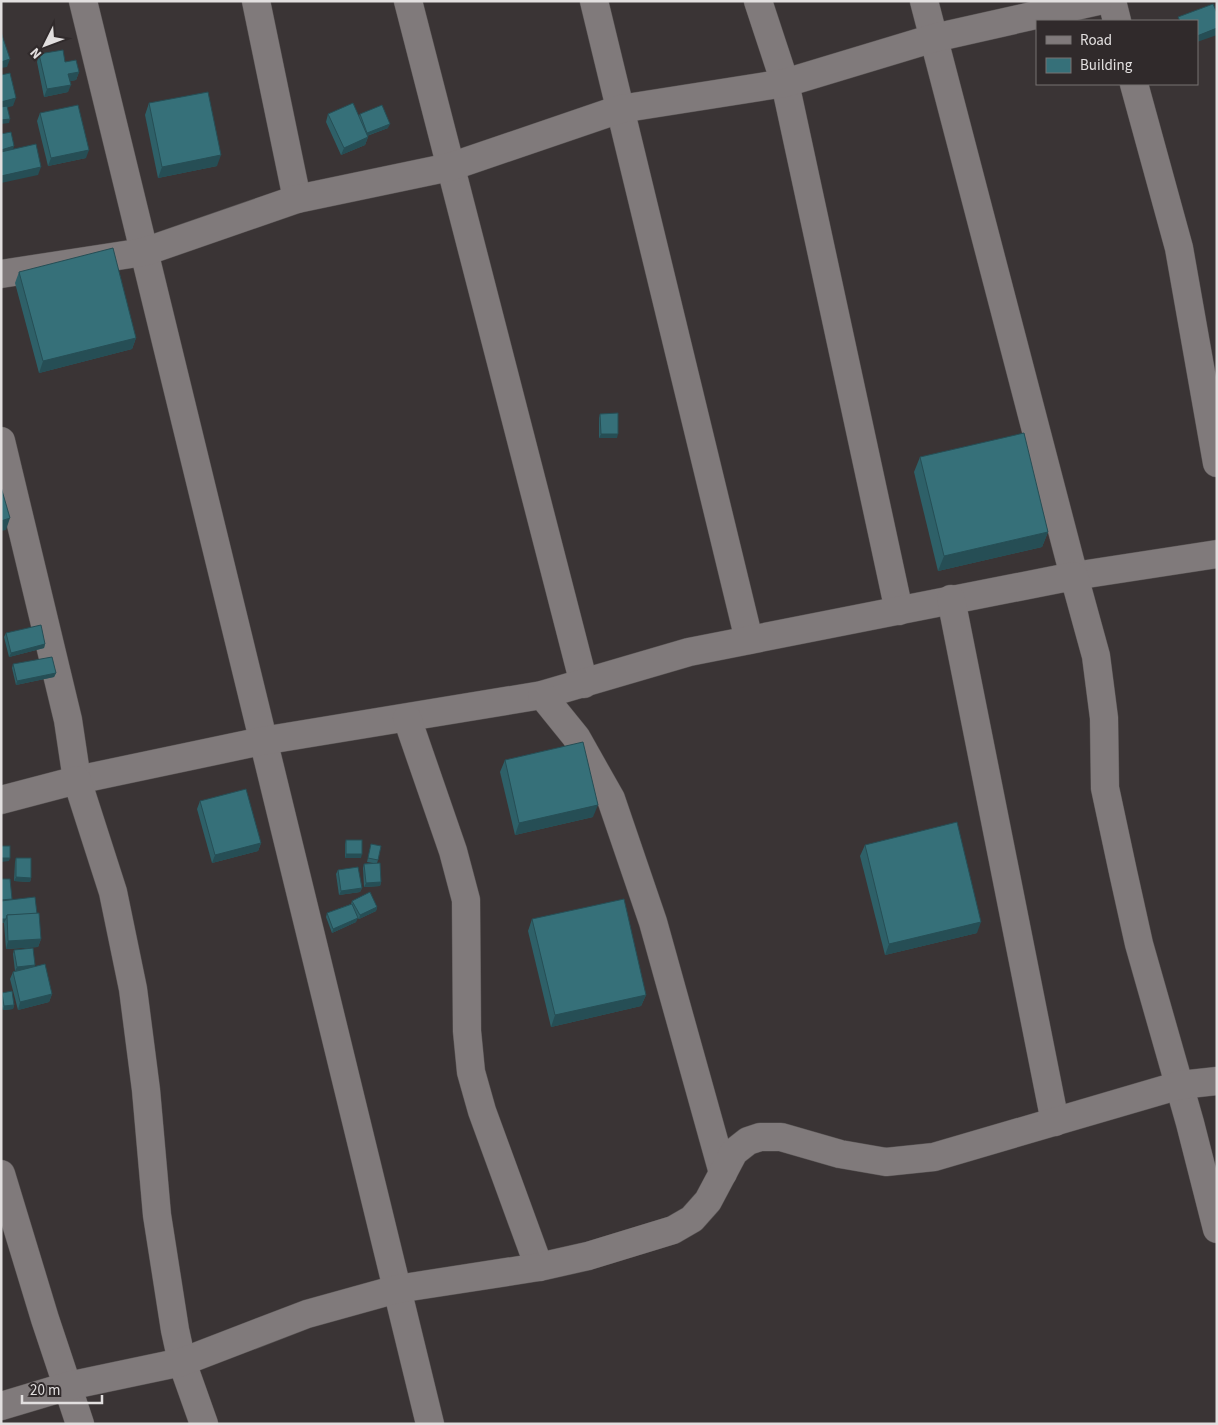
<svg xmlns="http://www.w3.org/2000/svg" width="1218" height="1425" font-family="'Source Sans 3',sans-serif">
	<style>
		.lines { fill: none; stroke-linecap: round; stroke-linejoin: round }
		.minor-casing { stroke: #575353; stroke-width: 29 }
		.minor { stroke: #807a7b; stroke-width: 28 }
		.wall { fill: #2e6068 }
		.shaded-wall { fill: #264e55 }
		.building { fill: #367079; stroke: #264e55 }
	</style>
	<rect width="100%" height="100%" fill="#3a3435"/>
	<g class="lines">
		<g class="minor-casing">
			<g id="minor">
				<path d="M 83,1 L 430,1424"/>
				<path d="M 256,1 L 297,199"/>
				<path d="M 408,1 L 584,684"/>
				<path d="M 594,1 L 749,640"/>
				<path d="M 758,1 L 785,83 L 899,611"/>
				<path d="M 924,1 L 1074,576 L 1217,554"/>
				<path d="M 1112,1 L 1117,21"/>
				<path d="M 1134,84 L 1179,248 L 1217,463"/>
				<path d="M 1,274 L 144,252 L 297,199 L 450,167 L 620,109 L 785,83 L 934,38 L 1098,1"/>
				<path d="M 1,441 L 68,720 L 77,780 L 262,741 L 542,695 L 689,652 L 1074,576 L 1096,656 L 1104,718 L 1105,788 L 1123,872 L 1139,944 L 1190,1123 L 1217,1229"/>
				<path d="M 951,599 L 1055,1122"/>
				<path d="M 542,695 L 576,737 L 611,799 L 653,922 L 723,1173"/>
				<path d="M 407,718 L 453,851 L 466,900 L 467,1031 L 471,1072 L 482,1111 L 539,1267"/>
				<path d="M 1,800 L 77,780 L 113,892 L 133,989 L 146,1090 L 157,1215 L 175,1330 L 182,1362 L 204,1424"/>
				<path d="M 1,1174 L 45,1319 L 80,1424"/>
				<path d="M 1,1406 L 68,1386 L 182,1362 L 307,1314 L 397,1289 L 539,1267 L 588,1256 L 673,1230 L 692,1219 L 708,1201 L 734,1152 L 748,1141 L 760,1137 L 781,1137 L 840,1154 L 886,1162 L 934,1157 L 1180,1085 L 1217,1081"/>
			</g>
		</g>
		<use href="#minor" class="minor"/>
	</g>
	<g class="wall">
		<path d="M 39,54 L 65,62 L 79,72 L 76,80 L 70,81 L 68,92 L 44,97 L 37,62 Z"/>
		<path d="M 149,103 L 217,166 L 158,178 L 145,115 Z"/>
		<path d="M 40,113 L 86,158 L 48,166 L 37,121 Z"/>
		<path d="M 328,114 L 359,116 L 360,114 L 388,128 L 367,136 L 368,137 L 365,145 L 341,155 L 326,122 Z"/>
		<path d="M 19,272 L 136,338 L 132,349 L 39,373 L 15,283 Z"/>
		<path d="M 600,414 L 617,438 L 599,438 L 599,418 Z"/>
		<path d="M 920,457 L 1048,532 L 1042,547 L 938,571 L 914,472 Z"/>
		<path d="M 6,633 L 45,644 L 44,648 L 9,657 L 4,637 Z"/>
		<path d="M 13,664 L 56,673 L 54,677 L 16,685 L 12,668 Z"/>
		<path d="M 505,760 L 593,817 L 515,835 L 500,772 Z"/>
		<path d="M 200,801 L 261,843 L 258,851 L 212,863 L 197,809 Z"/>
		<path d="M 346,840 L 361,858 L 345,858 L 345,844 Z"/>
		<path d="M 371,844 L 378,860 L 377,863 L 381,882 L 380,886 L 364,887 L 363,868 L 364,864 L 373,863 L 367,862 Z"/>
		<path d="M 865,845 L 977,933 L 885,955 L 860,856 Z"/>
		<path d="M 16,858 L 31,878 L 30,882 L 14,881 L 15,862 Z"/>
		<path d="M 338,870 L 362,888 L 360,892 L 339,895 L 336,874 Z"/>
		<path d="M 1,879 L 11,900 L 41,939 L 38,947 L 6,949 L 4,923 L 1,923 Z"/>
		<path d="M 352,901 L 377,907 L 376,911 L 359,919 L 357,917 L 356,922 L 332,933 L 326,917 L 327,913 L 351,904 Z"/>
		<path d="M 532,919 L 646,995 L 641,1006 L 551,1027 L 528,931 Z"/>
		<path d="M 14,950 L 35,965 L 34,966 L 52,994 L 49,1002 L 18,1010 L 10,979 L 13,972 L 15,971 L 13,954 Z"/>
		<path d="M 2,993 L 14,1005 L 13,1009 L 3,1010 L 1,1002 Z"/>
	</g>
	<g class="shaded-wall">
		<path d="M 1217,28 L 1217,35 L 1197,42 L 1197,36 Z"/>
		<path d="M 10,59 L 7,67 L 1,68 L 1,62 Z"/>
		<path d="M 79,72 L 76,80 L 66,82 L 68,74 Z"/>
		<path d="M 71,85 L 68,92 L 44,97 L 47,89 Z"/>
		<path d="M 16,98 L 13,106 L 1,109 L 1,102 Z"/>
		<path d="M 10,119 L 9,123 L 1,124 L 1,120 Z"/>
		<path d="M 390,124 L 388,128 L 366,136 L 367,133 Z"/>
		<path d="M 368,137 L 365,145 L 341,155 L 344,148 Z"/>
		<path d="M 14,146 L 13,150 L 1,153 L 1,150 Z"/>
		<path d="M 89,150 L 86,158 L 48,166 L 51,158 Z"/>
		<path d="M 221,155 L 217,166 L 158,178 L 162,167 Z"/>
		<path d="M 41,167 L 38,175 L 1,183 L 1,176 Z"/>
		<path d="M 136,338 L 132,349 L 39,373 L 43,361 Z"/>
		<path d="M 601,434 L 618,434 L 617,438 L 599,438 Z"/>
		<path d="M 10,518 L 6,530 L 1,531 L 1,521 Z"/>
		<path d="M 1048,532 L 1042,547 L 938,571 L 944,556 Z"/>
		<path d="M 45,644 L 44,648 L 9,657 L 11,653 Z"/>
		<path d="M 56,673 L 54,677 L 16,685 L 17,681 Z"/>
		<path d="M 598,805 L 593,817 L 515,835 L 519,823 Z"/>
		<path d="M 261,843 L 258,851 L 212,863 L 215,855 Z"/>
		<path d="M 346,854 L 362,854 L 361,858 L 345,858 Z"/>
		<path d="M 1,858 L 10,858 L 9,861 L 1,862 Z"/>
		<path d="M 16,877 L 31,878 L 30,882 L 14,881 Z"/>
		<path d="M 381,882 L 380,886 L 364,887 L 366,883 Z"/>
		<path d="M 362,888 L 360,892 L 339,895 L 341,891 Z"/>
		<path d="M 377,907 L 376,911 L 359,919 L 360,915 Z"/>
		<path d="M 358,918 L 356,922 L 332,933 L 333,929 Z"/>
		<path d="M 1,919 L 6,919 L 4,923 L 1,923 Z"/>
		<path d="M 981,922 L 977,933 L 885,955 L 889,944 Z"/>
		<path d="M 41,939 L 38,947 L 6,949 L 8,941 Z"/>
		<path d="M 35,965 L 33,969 L 15,971 L 17,967 Z"/>
		<path d="M 52,994 L 49,1002 L 18,1010 L 20,1002 Z"/>
		<path d="M 646,995 L 641,1006 L 551,1027 L 555,1015 Z"/>
		<path d="M 14,1005 L 13,1009 L 3,1010 L 4,1006 Z"/>
	</g>
	<g class="building">
		<path d="M 1213,4 L 1217,13 L 1217,28 L 1197,36 L 1197,21 L 1180,21 L 1178,17 Z"/>
		<path d="M 1,32 L 10,59 L 1,62 Z"/>
		<path d="M 63,50 L 65,62 L 76,60 L 79,72 L 68,74 L 71,85 L 47,89 L 39,54 Z"/>
		<path d="M 10,73 L 16,98 L 1,102 L 1,75 Z"/>
		<path d="M 208,92 L 221,155 L 162,167 L 149,103 Z"/>
		<path d="M 353,103 L 368,137 L 344,148 L 328,114 Z"/>
		<path d="M 78,105 L 89,150 L 51,158 L 40,113 Z"/>
		<path d="M 382,105 L 390,124 L 367,133 L 360,114 Z"/>
		<path d="M 7,106 L 10,119 L 1,120 L 1,107 Z"/>
		<path d="M 11,132 L 14,146 L 1,150 L 1,134 Z"/>
		<path d="M 36,144 L 41,167 L 1,176 L 1,152 Z"/>
		<path d="M 113,248 L 136,338 L 43,361 L 19,272 Z"/>
		<path d="M 618,413 L 618,434 L 601,434 L 600,414 Z"/>
		<path d="M 1024,433 L 1048,532 L 944,556 L 920,457 Z"/>
		<path d="M 1,487 L 10,518 L 1,521 Z"/>
		<path d="M 41,625 L 45,644 L 11,653 L 6,633 Z"/>
		<path d="M 52,657 L 56,673 L 17,681 L 13,664 Z"/>
		<path d="M 583,742 L 598,805 L 519,823 L 505,760 Z"/>
		<path d="M 246,789 L 261,843 L 215,855 L 200,801 Z"/>
		<path d="M 957,822 L 981,922 L 889,944 L 865,845 Z"/>
		<rect x="346" y="840" width="16" height="14"/>
		<path d="M 371,844 L 381,846 L 378,860 L 368,858 Z"/>
		<rect x="1" y="846" width="9" height="12"/>
		<path d="M 16,858 L 31,858 L 31,878 L 16,877 Z"/>
		<path d="M 380,863 L 381,882 L 366,883 L 364,864 Z"/>
		<path d="M 358,867 L 362,888 L 341,891 L 338,870 Z"/>
		<path d="M 1,879 L 10,879 L 12,899 L 1,900 Z"/>
		<path d="M 370,892 L 377,907 L 360,915 L 352,901 Z"/>
		<path d="M 35,897 L 37,914 L 7,915 L 6,919 L 1,919 L 1,901 Z"/>
		<path d="M 624,899 L 646,995 L 555,1015 L 532,919 Z"/>
		<path d="M 352,904 L 358,918 L 333,929 L 327,913 Z"/>
		<path d="M 39,913 L 41,939 L 8,941 L 7,915 Z"/>
		<path d="M 33,948 L 35,965 L 17,967 L 14,950 Z"/>
		<path d="M 45,964 L 52,994 L 20,1002 L 13,972 Z"/>
		<path d="M 12,991 L 14,1005 L 4,1006 L 2,993 Z"/>
	</g>
	<rect width="1218" height="1425" fill="none" stroke="#e2dfdf" stroke-width="5"/>
	<rect x="1036" y="20" width="162" height="65" fill="#302a2b" stroke="#777273"/>
	<rect x="1046" y="36" width="25" height="8" fill="#807a7b" stroke="#777273"/>
	<text x="1080" y="45" font-size="15" fill="#e2dfdf">Road</text>
	<rect x="1046" y="58" width="25" height="15" fill="#367079" stroke="#777273"/>
	<text x="1080" y="70" font-size="15" fill="#e2dfdf">Building</text>
	<g transform="translate(45 45) rotate(228)" stroke="#302a2b" stroke-width="4" paint-order="stroke">
	<path d="M0-4L9 19L0 12L-9 19Z" fill="#e2dfdf"/>
	<text y="-8" font-size="14" font-weight="bold" text-anchor="middle" fill="#e2dfdf">N</text>
	</g>
	<path d="M22 1395v8h80v-8" fill="none" stroke="#e2dfdf" stroke-width="2.5"/>
	<text x="30" y="1395" font-size="15" fill="#e2dfdf" stroke="#302a2b" stroke-width="4" paint-order="stroke">20 m</text>
</svg>
